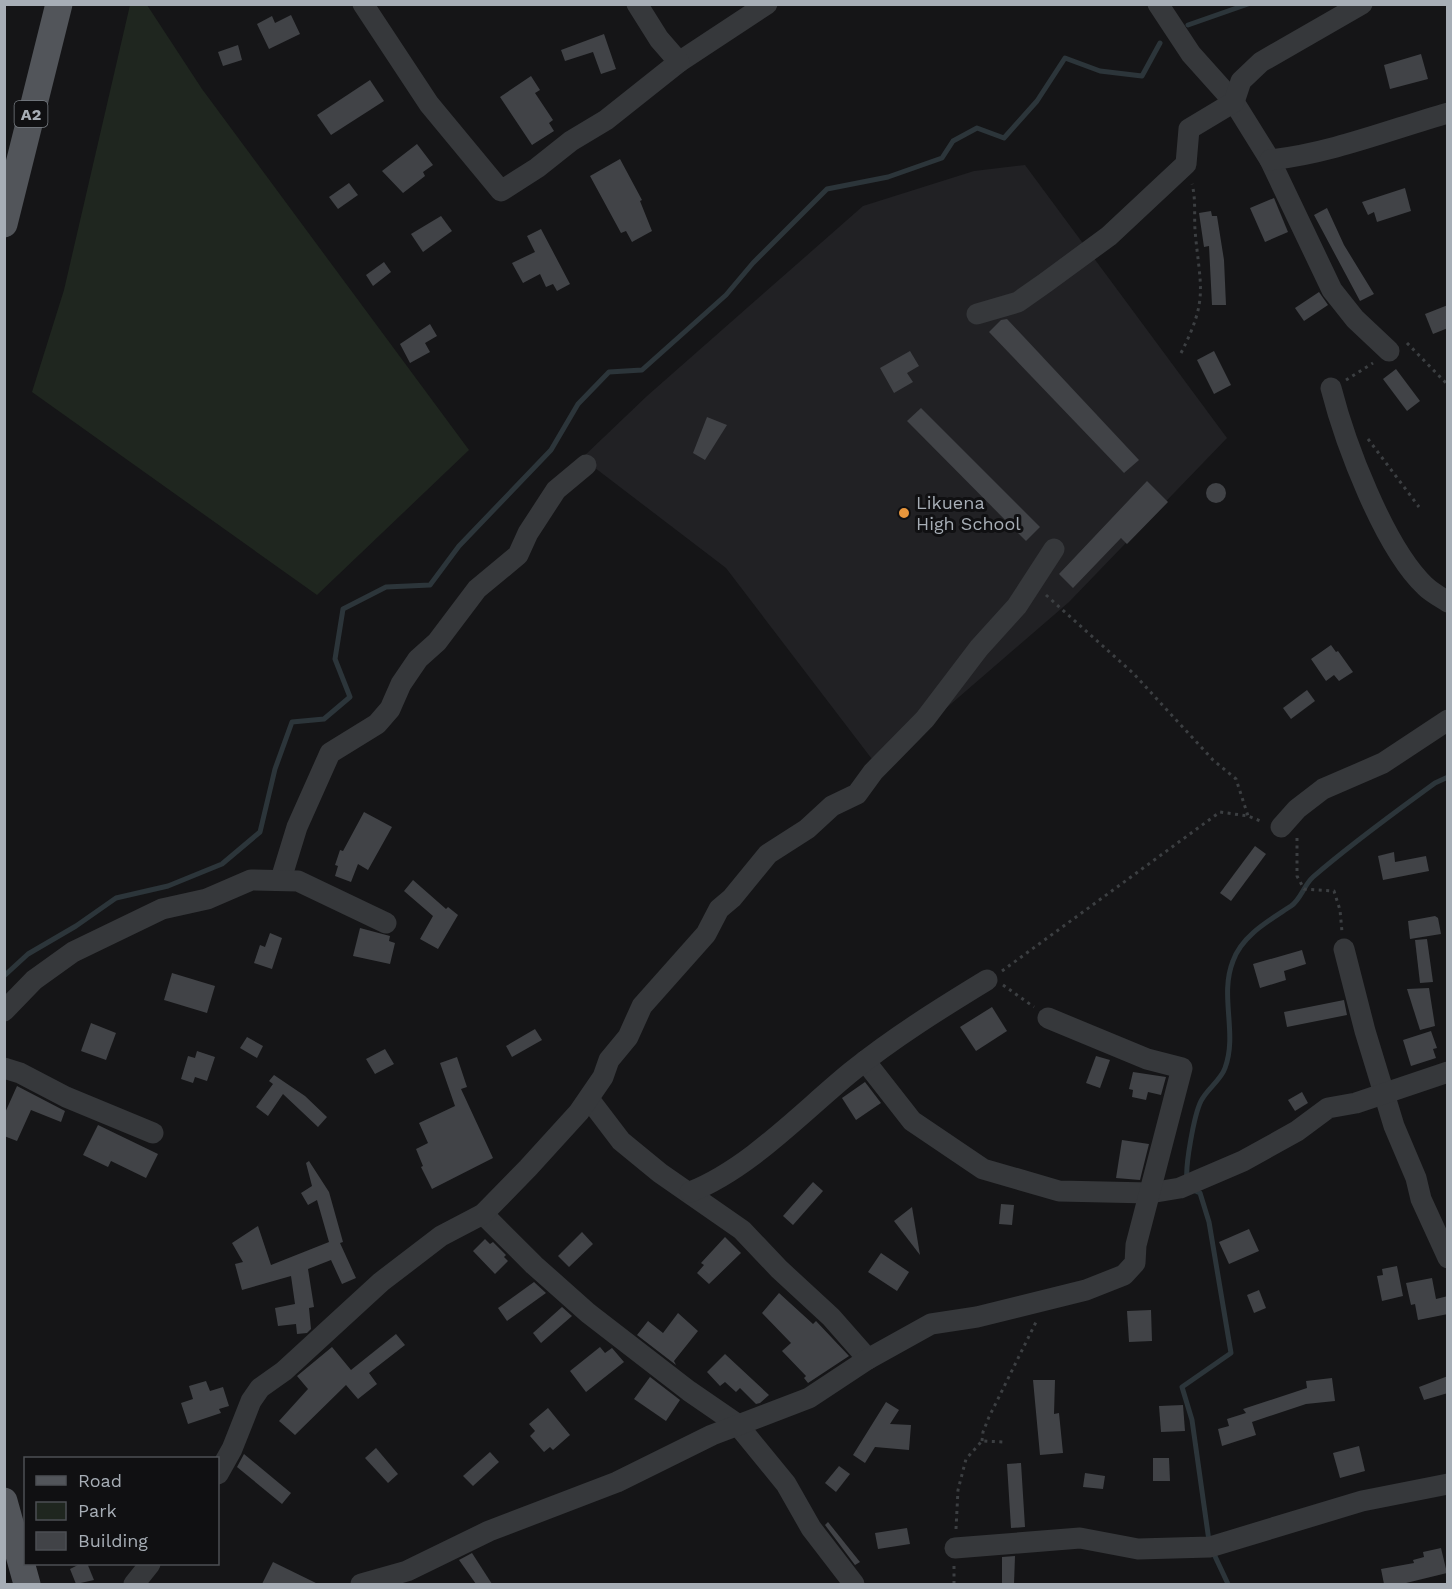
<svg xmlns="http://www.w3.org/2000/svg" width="1452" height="1589" font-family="'Work Sans',sans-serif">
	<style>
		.built { fill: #212124 }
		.green { fill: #1f261f }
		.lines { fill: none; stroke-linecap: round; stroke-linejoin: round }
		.stream { stroke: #2c353a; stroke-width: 5 }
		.building { fill: #414347 }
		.path { stroke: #3c3f42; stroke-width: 3; stroke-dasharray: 3 4.5; stroke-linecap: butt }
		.minor { stroke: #36383b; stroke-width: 21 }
		.major { stroke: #52555a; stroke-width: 27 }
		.poi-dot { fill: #e8963c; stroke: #101012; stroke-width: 2 }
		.labels { text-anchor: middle; stroke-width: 6; stroke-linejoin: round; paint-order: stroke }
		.shield { fill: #101012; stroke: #7a7f85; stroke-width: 1.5 }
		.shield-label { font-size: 16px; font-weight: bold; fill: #a7aeb6 }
		.poi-label { font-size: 18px; fill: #a7aeb6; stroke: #101012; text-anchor: start }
	</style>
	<rect width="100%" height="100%" fill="#151517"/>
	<path class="built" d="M 1025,165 L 1227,438 L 1069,602 L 878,767 L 726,568 L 582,458 L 647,396 L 863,206 L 974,171 Z"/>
	<path class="green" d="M 130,5 L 147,5 L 202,89 L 469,450 L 317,595 L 32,392 L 64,290 Z"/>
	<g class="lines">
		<g class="stream">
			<path d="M 1188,25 L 1248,4"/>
			<path d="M 4,976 L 28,954 L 76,926 L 116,898 L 168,886 L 222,864 L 260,832 L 275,769 L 292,722 L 324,719 L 350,697 L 335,659 L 343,609 L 386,587 L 430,585 L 459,546 L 551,450 L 578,404 L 609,372 L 642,370 L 726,295 L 753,263 L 827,189 L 888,177 L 942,158 L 953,141 L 977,128 L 1004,138 L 1037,101 L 1065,58 L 1100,71 L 1142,76 L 1160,43"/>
			<path d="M 1187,1181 C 1185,1166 1194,1115 1201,1101 C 1207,1089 1221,1080 1225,1068 C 1238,1033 1219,996 1233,961 C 1242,935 1270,920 1291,906 C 1301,899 1304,885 1313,877 C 1352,843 1394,813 1435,783 L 1448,777"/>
			<path d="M 1191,1189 L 1200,1193 L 1209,1222 L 1231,1353 L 1182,1387 L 1192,1420 L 1209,1541"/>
			<path d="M 1213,1552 L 1228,1584"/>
		</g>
	</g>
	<g class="building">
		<path d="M 291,15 L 300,34 L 269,49 L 257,24 L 272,16 L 275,23 Z"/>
		<path d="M 604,34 L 616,69 L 601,74 L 593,52 L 565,61 L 561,50 Z"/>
		<path d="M 238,45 L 242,60 L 223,66 L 218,52 Z"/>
		<path d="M 1421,54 L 1428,79 L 1390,89 L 1384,65 Z"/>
		<path d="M 531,76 L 540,90 L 535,93 L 553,120 L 549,123 L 554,131 L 532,145 L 500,97 Z"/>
		<path d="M 370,80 L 384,101 L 331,135 L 317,115 Z"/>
		<path d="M 417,144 L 433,165 L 423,172 L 425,176 L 403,193 L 382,171 Z"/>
		<path d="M 620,159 L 642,200 L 640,201 L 652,231 L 632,242 L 626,231 L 621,233 L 590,176 Z"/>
		<path d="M 349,183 L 358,195 L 338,209 L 329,197 Z"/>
		<path d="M 1405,188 L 1411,211 L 1377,222 L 1374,212 L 1368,215 L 1362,202 Z"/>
		<path d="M 1274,198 L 1288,232 L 1265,242 L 1250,208 Z"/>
		<path d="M 1327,208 L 1344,245 L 1374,294 L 1360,301 L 1314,215 Z"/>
		<path d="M 1211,211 L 1212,216 L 1217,216 L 1224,260 L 1226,305 L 1212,305 L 1209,246 L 1204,247 L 1199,213 Z"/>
		<path d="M 441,216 L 452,231 L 423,252 L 411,234 Z"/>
		<path d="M 541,229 L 570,284 L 557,291 L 553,284 L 546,287 L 540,274 L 523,283 L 512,263 L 535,252 L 527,236 Z"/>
		<path d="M 384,262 L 391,272 L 373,286 L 366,275 Z"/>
		<path d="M 1319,292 L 1328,305 L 1304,321 L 1295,308 Z"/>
		<path d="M 1448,305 L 1448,328 L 1433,334 L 1425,314 Z"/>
		<path d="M 1007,319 L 1139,460 L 1124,473 L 989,332 L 1001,320 Z"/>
		<path d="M 430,324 L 437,336 L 425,343 L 430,352 L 410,363 L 400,344 Z"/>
		<path d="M 910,351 L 919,366 L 907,373 L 913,382 L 894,393 L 880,368 Z"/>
		<path d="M 1214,351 L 1231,385 L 1214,394 L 1197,360 Z"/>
		<path d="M 1396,369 L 1420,401 L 1407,411 L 1383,379 Z"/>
		<path d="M 921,408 L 1040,527 L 1026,541 L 907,421 Z"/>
		<path d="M 707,417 L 727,425 L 705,460 L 693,453 Z"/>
		<path d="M 1147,481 L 1168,502 L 1127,544 L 1121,538 L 1073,588 L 1059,574 Z"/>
		<circle cx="1216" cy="493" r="10"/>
		<path d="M 1331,645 L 1336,652 L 1338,651 L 1353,672 L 1339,681 L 1334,675 L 1326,681 L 1311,659 Z"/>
		<path d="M 1307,690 L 1315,701 L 1291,719 L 1283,708 Z"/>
		<path d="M 364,812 L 392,827 L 368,870 L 358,864 L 351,882 L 335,876 L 338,866 L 335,865 L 340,850 L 343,851 Z"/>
		<path d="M 1255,846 L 1266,854 L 1231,901 L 1220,893 Z"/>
		<path d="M 1394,852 L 1395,862 L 1426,856 L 1429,871 L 1383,880 L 1378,856 Z"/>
		<path d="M 413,880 L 446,909 L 448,907 L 458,915 L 438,949 L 420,939 L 433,916 L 404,891 Z"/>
		<path d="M 1435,916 L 1438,918 L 1441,934 L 1410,939 L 1408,921 Z"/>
		<path d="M 360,928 L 390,936 L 389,941 L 395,943 L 390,964 L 353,956 Z"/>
		<path d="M 270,933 L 282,938 L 272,969 L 254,963 L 260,945 L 265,947 Z"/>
		<path d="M 1427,939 L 1433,982 L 1420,983 L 1415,940 Z"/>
		<path d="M 1302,950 L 1306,964 L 1284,971 L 1286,980 L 1260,988 L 1253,964 Z"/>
		<path d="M 172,973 L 215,986 L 207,1013 L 164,1000 Z"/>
		<path d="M 1429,988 L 1435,1026 L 1420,1030 L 1407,989 Z"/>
		<path d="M 1344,1000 L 1347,1015 L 1287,1027 L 1284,1012 Z"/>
		<path d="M 992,1007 L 1007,1031 L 976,1051 L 960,1027 Z"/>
		<path d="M 91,1023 L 116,1033 L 106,1060 L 81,1051 Z"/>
		<path d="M 535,1029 L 542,1040 L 512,1057 L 506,1046 Z"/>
		<path d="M 1431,1031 L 1437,1048 L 1433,1049 L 1436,1058 L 1411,1066 L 1403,1040 Z"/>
		<path d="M 247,1037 L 263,1046 L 257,1058 L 240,1048 Z"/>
		<path d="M 385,1049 L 394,1064 L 375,1074 L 366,1059 Z"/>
		<path d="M 197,1051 L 215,1057 L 207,1081 L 195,1077 L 193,1083 L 181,1079 L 188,1056 L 195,1058 Z"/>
		<path d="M 1096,1056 L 1110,1060 L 1100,1088 L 1086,1083 Z"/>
		<path d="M 457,1057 L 467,1087 L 461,1089 L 493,1158 L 432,1189 L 421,1167 L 423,1166 L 416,1149 L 428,1143 L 419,1123 L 455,1106 L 440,1063 Z"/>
		<path d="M 1133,1072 L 1166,1077 L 1161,1095 L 1148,1092 L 1146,1100 L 1132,1097 L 1133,1090 L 1129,1089 Z"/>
		<path d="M 274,1075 L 305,1096 L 327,1117 L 318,1127 L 283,1094 L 268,1116 L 256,1107 L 273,1084 L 269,1081 Z"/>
		<path d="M 865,1082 L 881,1103 L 856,1120 L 842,1098 Z"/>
		<path d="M 17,1086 L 65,1111 L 61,1122 L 31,1110 L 17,1141 L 4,1136 L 4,1115 Z"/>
		<path d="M 1302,1092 L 1308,1103 L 1295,1111 L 1288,1100 Z"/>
		<path d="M 98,1125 L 158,1154 L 146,1178 L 111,1161 L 108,1167 L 83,1155 Z"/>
		<path d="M 1122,1140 L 1149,1144 L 1140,1180 L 1116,1178 Z"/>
		<path d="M 309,1161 L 329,1192 L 343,1242 L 340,1243 L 356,1278 L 342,1284 L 331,1260 L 308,1269 L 314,1307 L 309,1308 L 311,1329 L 307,1333 L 297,1334 L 296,1324 L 278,1326 L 275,1308 L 295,1304 L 291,1276 L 242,1290 L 235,1264 L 243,1262 L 232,1243 L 258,1226 L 271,1265 L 329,1242 L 317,1200 L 308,1205 L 301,1193 L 312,1186 L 306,1163 Z"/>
		<path d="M 813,1182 L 823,1191 L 793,1225 L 783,1216 Z"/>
		<path d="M 1001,1204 L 1014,1205 L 1012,1225 L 999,1224 Z"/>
		<path d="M 912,1207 L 920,1255 L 894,1221 Z"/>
		<path d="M 1249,1229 L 1259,1251 L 1229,1264 L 1219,1242 Z"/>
		<path d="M 582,1232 L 593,1244 L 569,1267 L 558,1256 Z"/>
		<path d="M 725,1237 L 741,1253 L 709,1284 L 697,1273 L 704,1265 L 701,1263 Z"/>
		<path d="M 485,1239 L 490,1244 L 493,1242 L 506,1255 L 504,1257 L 508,1261 L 495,1274 L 473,1251 Z"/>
		<path d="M 881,1253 L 909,1272 L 897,1291 L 868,1272 Z"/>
		<path d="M 1397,1266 L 1403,1296 L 1382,1301 L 1377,1276 L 1383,1275 L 1382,1269 Z"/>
		<path d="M 1432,1278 L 1436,1299 L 1448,1296 L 1448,1314 L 1418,1320 L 1415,1304 L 1411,1305 L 1406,1283 Z"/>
		<path d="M 534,1282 L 546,1293 L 507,1321 L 498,1308 Z"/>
		<path d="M 1259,1290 L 1266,1308 L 1254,1313 L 1247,1295 Z"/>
		<path d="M 779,1293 L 813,1324 L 816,1321 L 849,1356 L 808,1383 L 804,1378 L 806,1376 L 782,1351 L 791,1343 L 762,1313 Z"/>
		<path d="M 562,1307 L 572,1316 L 541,1343 L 533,1333 Z"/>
		<path d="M 1151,1310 L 1152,1341 L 1129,1342 L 1127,1311 Z"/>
		<path d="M 678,1313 L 698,1331 L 674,1361 L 676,1365 L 637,1335 L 648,1321 L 663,1333 Z"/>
		<path d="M 396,1334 L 405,1345 L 369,1373 L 377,1384 L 358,1399 L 346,1385 L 295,1435 L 279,1421 L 308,1389 L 297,1376 L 332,1347 L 351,1370 Z"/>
		<path d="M 600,1347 L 605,1353 L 612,1348 L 624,1362 L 586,1392 L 570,1371 Z"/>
		<path d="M 725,1354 L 769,1395 L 760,1403 L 756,1404 L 740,1388 L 736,1392 L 725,1382 L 720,1386 L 707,1372 Z"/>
		<path d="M 1448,1376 L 1448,1393 L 1424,1400 L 1419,1387 Z"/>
		<path d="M 650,1377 L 680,1400 L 666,1421 L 634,1399 Z"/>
		<path d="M 1332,1378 L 1335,1401 L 1306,1404 L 1252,1422 L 1256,1435 L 1222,1446 L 1218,1429 L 1229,1426 L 1227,1419 L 1246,1413 L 1243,1409 L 1307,1388 L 1306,1381 Z"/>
		<path d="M 1033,1380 L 1055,1380 L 1054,1414 L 1059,1413 L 1063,1453 L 1040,1455 Z"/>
		<path d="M 206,1381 L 210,1391 L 223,1387 L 229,1406 L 219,1409 L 221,1413 L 188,1424 L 181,1403 L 193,1399 L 189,1386 Z"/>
		<path d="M 886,1402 L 899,1410 L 890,1424 L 911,1425 L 909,1450 L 875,1447 L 865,1463 L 853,1455 Z"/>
		<path d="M 1183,1405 L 1185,1431 L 1161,1432 L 1159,1406 Z"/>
		<path d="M 548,1408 L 570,1435 L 553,1450 L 550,1447 L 544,1452 L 530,1436 L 535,1431 L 529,1424 Z"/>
		<path d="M 1359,1446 L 1365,1471 L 1340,1478 L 1333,1453 Z"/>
		<path d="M 376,1448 L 398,1474 L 388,1483 L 365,1458 Z"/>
		<path d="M 490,1452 L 499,1462 L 473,1486 L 463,1476 Z"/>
		<path d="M 244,1454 L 291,1493 L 282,1504 L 237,1467 Z"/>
		<path d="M 1153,1458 L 1169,1458 L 1170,1481 L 1153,1481 Z"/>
		<path d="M 1021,1463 L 1025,1527 L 1011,1528 L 1007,1464 Z"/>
		<path d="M 839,1466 L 850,1474 L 836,1492 L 825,1483 Z"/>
		<path d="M 1085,1473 L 1105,1476 L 1103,1489 L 1083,1487 Z"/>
		<path d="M 828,1522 L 860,1562 L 855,1565 L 825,1525 Z"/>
		<path d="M 907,1528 L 910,1544 L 878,1549 L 875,1533 Z"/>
		<path d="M 1441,1548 L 1447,1573 L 1402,1584 L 1384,1584 L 1381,1569 L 1414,1563 L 1413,1560 L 1424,1557 L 1423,1552 Z"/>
		<path d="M 472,1553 L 492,1584 L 476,1584 L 459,1560 Z"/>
		<path d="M 1015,1556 L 1014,1584 L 1002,1584 L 1002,1557 Z"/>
		<path d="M 273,1562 L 318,1584 L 262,1584 Z"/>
		<path d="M 82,1563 L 87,1563 L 94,1580 L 76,1584 L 70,1569 Z"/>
	</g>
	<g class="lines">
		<g class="path">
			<path d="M 1407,343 L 1448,385"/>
			<path d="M 1181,353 C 1209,298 1200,288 1195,230 C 1194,214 1196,199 1192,184"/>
			<path d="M 1346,380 L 1373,363"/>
			<path d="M 1368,439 L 1419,507"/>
			<path d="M 1046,595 L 1133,673 L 1213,760 L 1236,779 L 1248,816"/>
			<path d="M 1297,838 L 1297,876 L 1304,889 L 1334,891 L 1340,910 L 1342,932"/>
			<path d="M 1448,970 L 1448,1016"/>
			<path d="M 1002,971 L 1220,812 L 1248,816 L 1263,822"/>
			<path d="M 1003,985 L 1034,1007"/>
			<path d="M 982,1441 L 983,1432 L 989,1417 L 1037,1320"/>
			<path d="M 956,1529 L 958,1490 L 966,1459 L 982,1441 L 1003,1442"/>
			<path d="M 954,1584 L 954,1565"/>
		</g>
		<g class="minor">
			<path d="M 363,4 L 429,104 L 501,191 L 537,168 L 571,141 L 606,120 L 679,62 L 767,4"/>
			<path d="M 637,4 L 659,39 L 679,62"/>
			<path d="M 1158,4 L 1191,54 L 1234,102 L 1270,160 L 1332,290 L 1355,319 L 1389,351"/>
			<path d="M 1270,160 C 1332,153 1389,130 1448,113"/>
			<path d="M 977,314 L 1018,302 L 1045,283 L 1109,236 L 1186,164 L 1189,129 L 1234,102 L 1241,81 L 1261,62 L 1362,4"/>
			<path d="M 1331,388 C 1345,443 1384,547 1425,586 C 1431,592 1440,597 1448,602"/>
			<path d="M 1281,827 L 1297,809 L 1323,789 L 1383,763 L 1448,720"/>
			<path d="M 281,879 L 297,827 L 330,753 L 377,724 L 390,709 L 401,684 L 418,659 L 437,642 L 477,589 L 518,555 L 528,533 L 556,490 L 586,465"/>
			<path d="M 1344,949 L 1365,1031 L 1394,1126 L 1416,1178 L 1421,1199 L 1448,1258"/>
			<path d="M 4,1011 L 34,980 L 73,952 L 162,909 L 207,899 L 251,880 L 298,881 L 386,923"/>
			<path d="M 865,1061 L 912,1121 L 983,1169 L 1059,1191 L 1150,1193 L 1180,1188 L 1243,1161 L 1297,1131 L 1328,1108 L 1356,1103 L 1448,1072"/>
			<path d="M 4,1068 L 20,1073 L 66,1097 L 153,1133"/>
			<path d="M 589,1099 L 621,1141 L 660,1173 L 742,1230 L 779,1269 L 831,1317 L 868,1359"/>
			<path d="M 690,1192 C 749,1169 802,1112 851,1072 C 893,1038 941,1008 987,980"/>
			<path d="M 483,1214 L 534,1265 L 588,1313 L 689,1391 L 737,1424 L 786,1484 L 811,1528 L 854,1584"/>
			<path d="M 218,1474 L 232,1449 L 251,1401 L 260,1388 L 284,1371 L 381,1282 L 441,1236 L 483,1214 L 528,1168 L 579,1112 L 603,1077 L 609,1060 L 628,1037 L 642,1006 L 706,934 L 719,909 L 732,898 L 768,854 L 807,829 L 832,806 L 857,794 L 873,772 L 925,719 L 979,648 L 1017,606 L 1054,549"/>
			<path d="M 955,1548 L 1080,1538 L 1138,1549 L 1210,1547 L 1362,1501 L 1448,1484"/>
			<path d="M 134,1584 L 150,1564"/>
			<path d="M 361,1584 L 407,1571 L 489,1531 L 617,1482 L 712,1435 L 809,1398 L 868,1359 L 931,1324 L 977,1317 L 1086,1290 L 1124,1275 L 1135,1263 L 1136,1245 L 1182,1068 L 1147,1059 L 1048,1018"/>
		</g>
		<g class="major">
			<path d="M 4,224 L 59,4"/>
			<path d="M 4,1501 L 27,1584"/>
		</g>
	</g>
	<circle class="poi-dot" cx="904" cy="513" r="6"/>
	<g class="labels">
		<rect class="shield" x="14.5" y="101" width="33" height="26" rx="4.5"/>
		<g class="shield-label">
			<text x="31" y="120">A2</text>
		</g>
		<g class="poi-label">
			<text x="916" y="509">Likuena<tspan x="916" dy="21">High School</tspan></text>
		</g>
	</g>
	<rect width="1452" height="1589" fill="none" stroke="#a7aeb6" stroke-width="12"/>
	<rect x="24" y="1457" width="195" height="108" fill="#101012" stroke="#4c4f54" stroke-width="1.5"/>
	<rect x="36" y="1476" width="30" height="9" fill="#52555a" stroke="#4c4f54" stroke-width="1.5"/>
	<text x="78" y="1487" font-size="18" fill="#a7aeb6">Road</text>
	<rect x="36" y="1502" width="30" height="18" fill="#1f261f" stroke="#4c4f54" stroke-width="1.5"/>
	<text x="78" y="1517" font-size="18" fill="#a7aeb6">Park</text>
	<rect x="36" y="1532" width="30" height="18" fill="#414347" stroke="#4c4f54" stroke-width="1.5"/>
	<text x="78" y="1547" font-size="18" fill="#a7aeb6">Building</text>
</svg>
